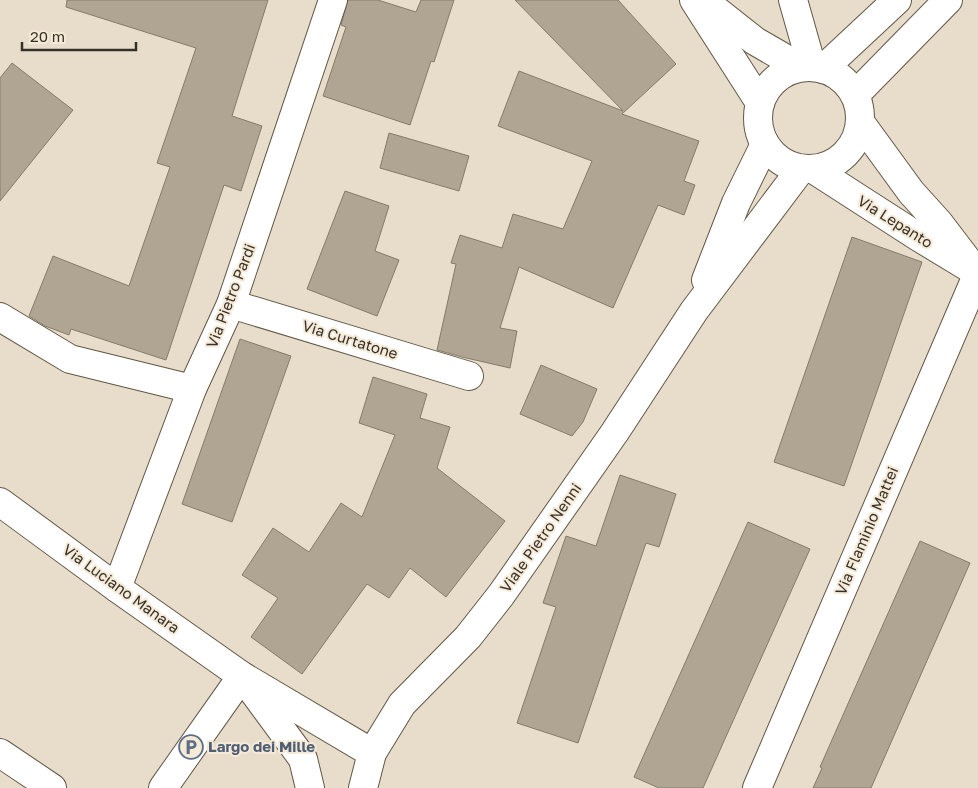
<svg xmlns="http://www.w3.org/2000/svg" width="978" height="788" font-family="'Golos Text',sans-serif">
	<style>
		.building { fill: #b0a593; stroke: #857b69 }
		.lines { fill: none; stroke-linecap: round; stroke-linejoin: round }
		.minor-casing { stroke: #615746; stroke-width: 30 }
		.tertiary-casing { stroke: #615746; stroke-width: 30 }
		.minor { stroke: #fff; stroke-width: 28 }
		.tertiary { stroke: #fff; stroke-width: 28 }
		.labels { text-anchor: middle; stroke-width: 4; stroke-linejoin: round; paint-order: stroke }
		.street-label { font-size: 15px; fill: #353129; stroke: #f6ead7 }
		.service-label { font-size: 15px; font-weight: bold; fill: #4e5e75; stroke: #f6ead7; text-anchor: start }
	</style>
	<rect width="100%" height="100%" fill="#e8ddca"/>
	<g class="building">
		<path d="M 67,0 L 268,0 L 232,116 L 262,126 L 241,191 L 224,185 L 166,360 L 71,329 L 69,335 L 45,326 L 29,316 L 53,256 L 129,286 L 170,167 L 157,163 L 196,48 L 66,7 Z"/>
		<path d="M 348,0 L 378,0 L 416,12 L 421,0 L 454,0 L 434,62 L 431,61 L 410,125 L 323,96 L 346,27 L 341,25 Z"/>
		<path d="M 515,0 L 618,0 L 676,64 L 622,114 L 699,141 L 684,181 L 695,185 L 684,215 L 658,205 L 613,308 L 519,267 L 500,328 L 517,331 L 510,368 L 462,357 L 437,350 L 456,264 L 451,263 L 460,235 L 502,248 L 513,214 L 563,229 L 592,161 L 498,126 L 519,71 L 623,111 Z"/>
		<path d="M 12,63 L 73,110 L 0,201 L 0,78 Z"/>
		<path d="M 389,133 L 469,156 L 459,191 L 380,168 Z"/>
		<path d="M 345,191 L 389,206 L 375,251 L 399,260 L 377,316 L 307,289 Z"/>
		<path d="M 852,237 L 922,262 L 844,486 L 774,462 Z"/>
		<path d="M 240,339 L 291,356 L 232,522 L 182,504 Z"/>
		<path d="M 541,365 L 597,389 L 583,422 L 572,436 L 520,414 Z"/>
		<path d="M 373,377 L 427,394 L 420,418 L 450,427 L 437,468 L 505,521 L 446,597 L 410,568 L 389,598 L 367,584 L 302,674 L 251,637 L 278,598 L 242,575 L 273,528 L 309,552 L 341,503 L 362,517 L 395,435 L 359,423 Z"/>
		<path d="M 620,475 L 676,494 L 659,547 L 646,543 L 578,743 L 517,723 L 556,607 L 543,603 L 566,536 L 596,546 Z"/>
		<path d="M 748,522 L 810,549 L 703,788 L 659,788 L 634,777 Z"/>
		<path d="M 920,541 L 970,563 L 871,788 L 813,788 L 822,768 L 820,767 Z"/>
	</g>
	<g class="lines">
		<g class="minor-casing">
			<g id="minor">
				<path d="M 793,0 L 812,67"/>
				<path d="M 231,304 L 469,376"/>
				<path d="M 0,317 L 70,359 L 192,389"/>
				<path d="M 0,502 L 117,588"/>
				<path d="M 0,753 L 52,788"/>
				<path d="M 163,788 L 242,676 L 303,759 L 310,788"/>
				<path d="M 757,788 L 978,273"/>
			</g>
		</g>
		<g class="tertiary-casing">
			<g id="tertiary">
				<path d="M 333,0 L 231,304 L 192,389 L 117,588 L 242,676 L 372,753"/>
				<path d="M 694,0 L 760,103"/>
				<path d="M 703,0 L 755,41 L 800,67"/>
				<circle cx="809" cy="118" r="51"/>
				<path d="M 823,69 L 897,0"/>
				<path d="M 855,95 L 948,0"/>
				<path d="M 860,122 L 911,192 L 939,223 L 968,261"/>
				<path d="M 813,169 L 917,236 L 978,273"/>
				<path d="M 706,280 L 736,203 L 765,144"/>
				<path d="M 363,788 L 372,753 L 402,704 L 468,637 L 501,595 L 615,432 L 694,311 L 801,169"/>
			</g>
		</g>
		<use href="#minor" class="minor"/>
		<use href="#tertiary" class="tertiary"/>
	</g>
	<defs>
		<g id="parking-ring" transform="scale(1.25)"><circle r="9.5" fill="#f6ead7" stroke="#5c6f8a" stroke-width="1.5"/><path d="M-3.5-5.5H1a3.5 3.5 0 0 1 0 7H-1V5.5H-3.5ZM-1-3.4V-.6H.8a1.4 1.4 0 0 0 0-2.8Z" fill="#5c6f8a"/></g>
	</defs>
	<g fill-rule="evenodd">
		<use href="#parking-ring" x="191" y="747"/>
	</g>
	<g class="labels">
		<g class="street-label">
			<text transform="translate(895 222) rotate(32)" y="5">Via Lepanto</text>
			<text transform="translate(231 296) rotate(-69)" y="5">Via Pietro Pardi</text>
			<text transform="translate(350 340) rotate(17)" y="5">Via Curtatone</text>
			<text transform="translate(867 531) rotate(-67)" y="5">Via Flaminio Mattei</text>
			<text transform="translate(541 538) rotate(-55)" y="5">Viale Pietro Nenni</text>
			<text transform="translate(121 589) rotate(36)" y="5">Via Luciano Manara</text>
		</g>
		<g class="service-label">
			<text x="208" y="752">Largo dei Mille</text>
		</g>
	</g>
	<path d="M22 42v8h114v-8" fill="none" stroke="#353129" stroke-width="2.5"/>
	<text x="30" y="42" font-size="15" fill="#353129" stroke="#f6ead7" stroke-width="4" paint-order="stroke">20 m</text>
</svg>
